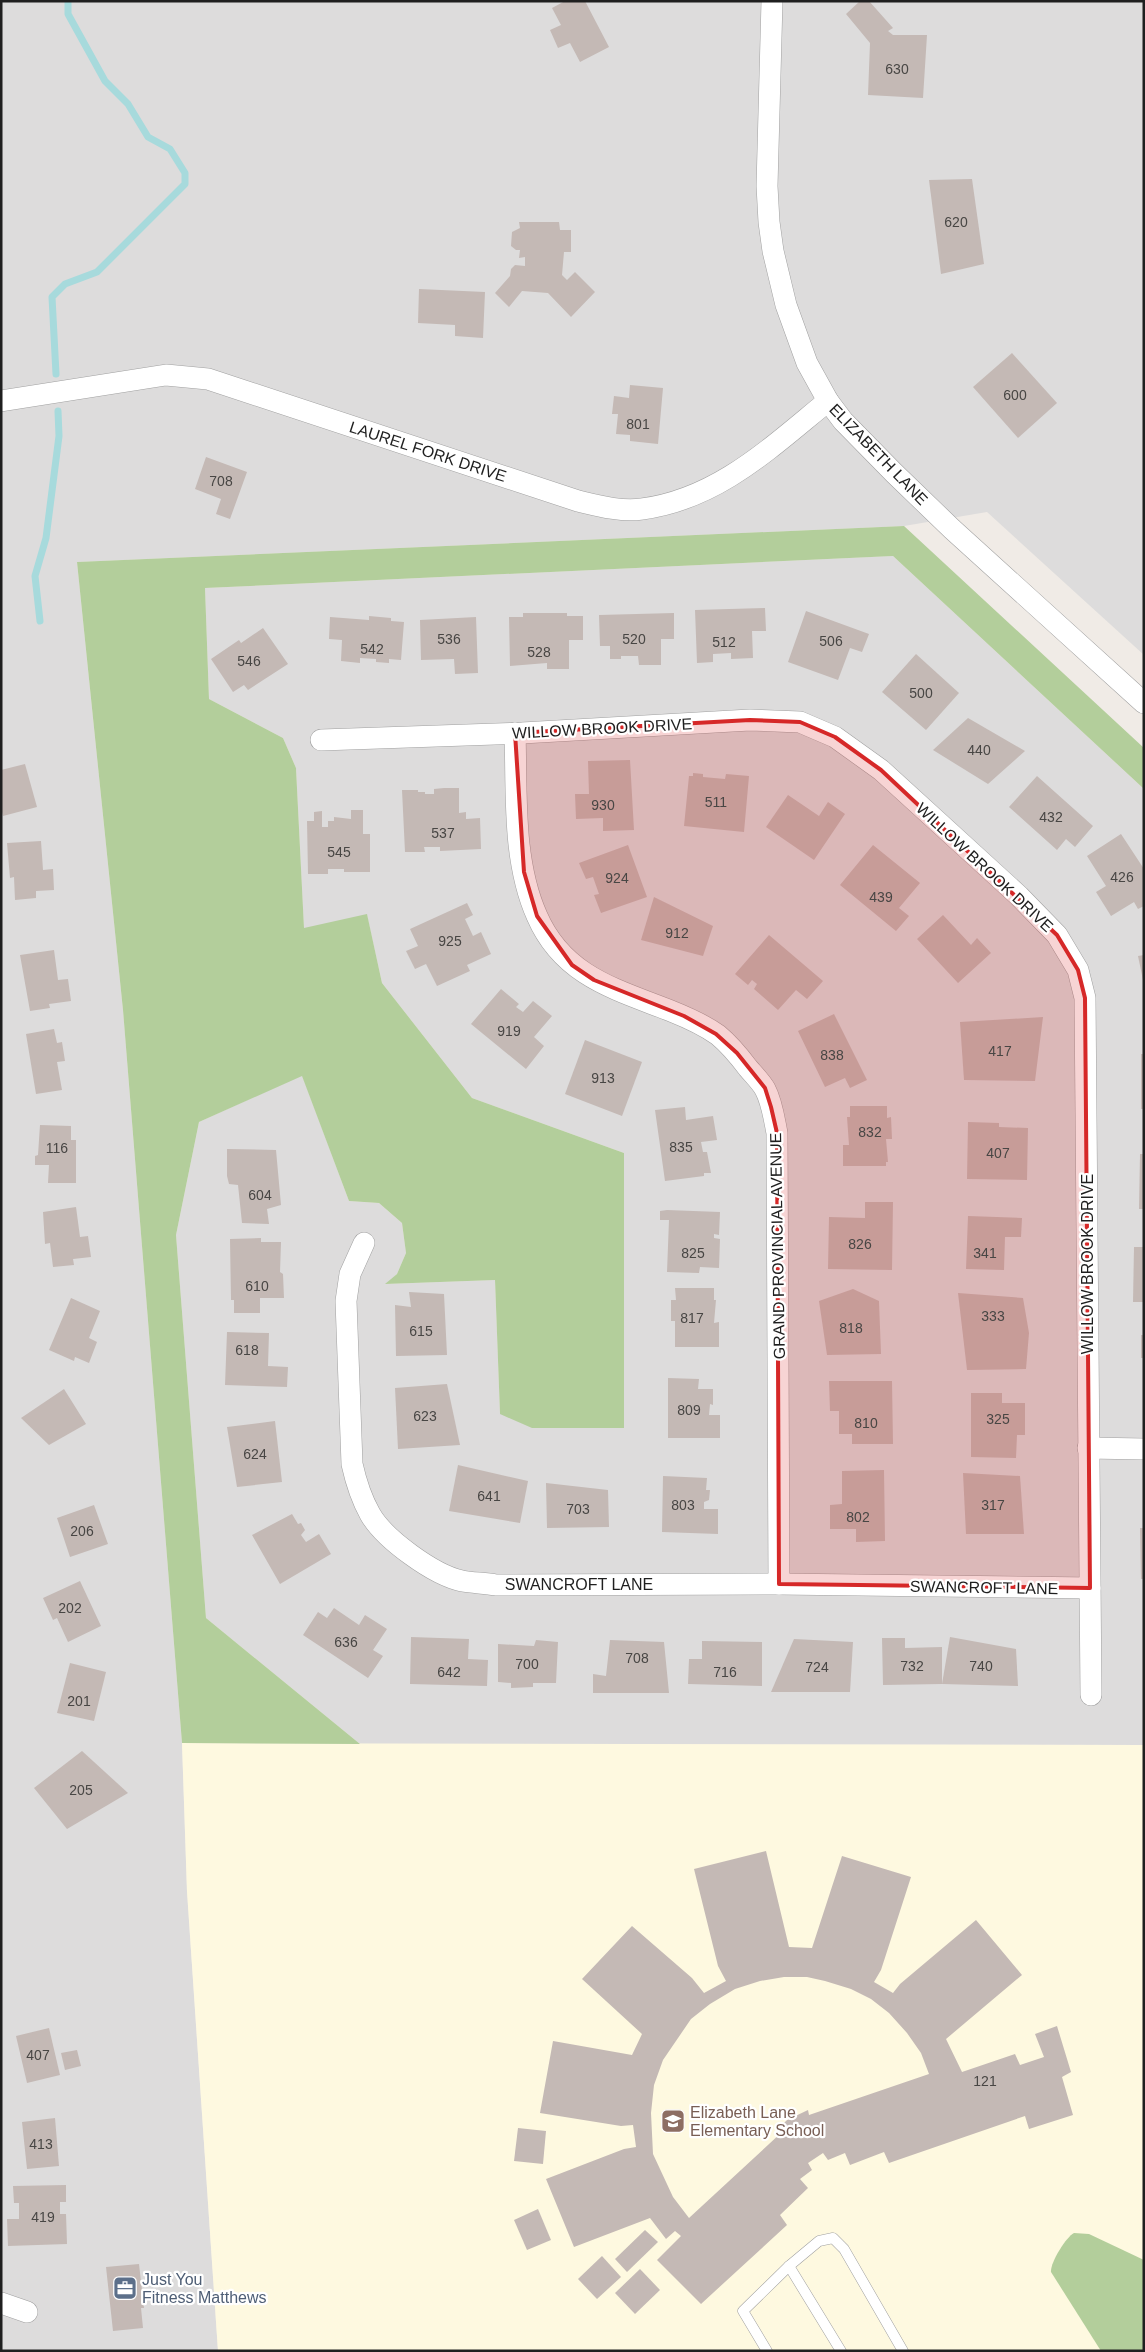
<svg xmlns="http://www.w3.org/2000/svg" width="1145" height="2352" font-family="Arial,sans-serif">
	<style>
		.residential { fill: #dddcdc }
		.education { fill: #fef9e0 }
		.forest { fill: #b3ce9b }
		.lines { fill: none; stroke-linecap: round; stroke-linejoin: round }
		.stream { stroke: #a7dadc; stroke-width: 7 }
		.building { fill: #c4b9b5; fill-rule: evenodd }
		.lane-casing { stroke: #a0a0a0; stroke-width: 11 }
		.street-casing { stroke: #a0a0a0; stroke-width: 22 }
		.lane { stroke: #fff; stroke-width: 10 }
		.street { stroke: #fff; stroke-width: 21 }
		.marked { fill: #d62828; fill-opacity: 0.2; stroke: #d62828; stroke-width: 4; stroke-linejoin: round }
		.labels { text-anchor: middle; stroke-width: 4.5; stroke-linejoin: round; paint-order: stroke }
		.number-label { font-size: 14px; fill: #484644 }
		.street-label { font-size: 16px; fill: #1f1f1f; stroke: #fff }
		.education-label { font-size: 16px; fill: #785e54; stroke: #fff; text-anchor: start }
		.service-label { font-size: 16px; fill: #4e5e75; stroke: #fff; text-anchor: start }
	</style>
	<rect width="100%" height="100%" fill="#f0ebe6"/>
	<g class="residential">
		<path d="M 1,1 L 1144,1 L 1144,655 L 987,512 L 904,526 L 77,562 L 123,1010 L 182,1743 L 187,1891 L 218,2351 L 1,2351 Z"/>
		<path d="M 893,556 L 1144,789 L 1144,1745 L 360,1744 L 206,1618 L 176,1235 L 199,1122 L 302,1075 L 349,1201 L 379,1203 L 402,1223 L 406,1253 L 397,1274 L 386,1284 L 495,1280 L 500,1414 L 624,1153 L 472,1098 L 382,983 L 367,915 L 304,929 L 296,768 L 283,738 L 209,699 L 205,588 Z"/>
	</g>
	<path class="education" d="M 182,1743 L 1144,1745 L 1144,2351 L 218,2351 L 187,1891 Z"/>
	<g class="forest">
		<path d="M 904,526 L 1144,748 L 1144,789 L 893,556 L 205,588 L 209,699 L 283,738 L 296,768 L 304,928 L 367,914 L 382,983 L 472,1098 L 624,1153 L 624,1428 L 532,1428 L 500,1414 L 495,1280 L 385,1284 L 397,1274 L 406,1253 L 402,1223 L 379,1203 L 349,1201 L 302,1076 L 199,1122 L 176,1235 L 206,1618 L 360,1744 L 182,1743 L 123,1010 L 77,562 Z"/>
		<path d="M 1074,2233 L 1089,2234 L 1144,2260 L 1144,2351 L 1101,2351 L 1051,2272 C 1050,2263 1066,2237 1074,2233 Z"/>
	</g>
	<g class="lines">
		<g class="stream">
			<path d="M 56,374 L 52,297 L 65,284 L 97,272 L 185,184 L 185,173 L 170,149 L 148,137 L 128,104 L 105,81 L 68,14 L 68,1"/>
			<path d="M 40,621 L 35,576 L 46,538 L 59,436 L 58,411"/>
		</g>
	</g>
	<g class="building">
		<path d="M 565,1 L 585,1 L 609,47 L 580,62 L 570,43 L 558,48 L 550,30 L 561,25 L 552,8 Z"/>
		<path d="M 860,1 L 869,1 L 893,28 L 888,31 L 893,35 L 927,35 L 923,98 L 868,95 L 870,43 L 846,14 Z"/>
		<path d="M 972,179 L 984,264 L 941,274 L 929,180 Z"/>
		<path d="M 519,222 L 559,222 L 560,230 L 571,230 L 571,252 L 564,252 L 562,275 L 567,280 L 575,272 L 595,292 L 571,317 L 548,293 L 522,291 L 509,307 L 495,293 L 510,276 L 511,269 L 515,265 L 525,266 L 525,257 L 519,258 L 520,250 L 516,250 L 511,246 L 512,232 L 520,228 Z"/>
		<path d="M 419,289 L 485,292 L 483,338 L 455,336 L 455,325 L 418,323 Z"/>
		<path d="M 1012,353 L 1057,403 L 1018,438 L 973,387 Z"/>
		<path d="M 630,385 L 663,388 L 658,444 L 630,441 L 630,435 L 616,434 L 618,414 L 612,414 L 614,396 L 629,398 Z"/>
		<path d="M 206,457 L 247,472 L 230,519 L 216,514 L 221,499 L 195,489 Z"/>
		<path d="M 765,608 L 766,631 L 752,631 L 753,658 L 731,659 L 731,653 L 713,654 L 713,662 L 697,663 L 695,610 Z"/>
		<path d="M 806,611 L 869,634 L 862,652 L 850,648 L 838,680 L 788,662 Z"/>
		<path d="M 523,613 L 567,613 L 567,616 L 583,616 L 583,640 L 569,640 L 569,669 L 547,669 L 547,663 L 510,666 L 509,617 L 523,617 Z"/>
		<path d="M 674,613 L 674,639 L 661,639 L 661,665 L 639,665 L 638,656 L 621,656 L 621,659 L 610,659 L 610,646 L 600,646 L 599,615 Z"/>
		<path d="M 369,616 L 391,618 L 391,621 L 404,622 L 401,660 L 389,659 L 389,663 L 376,662 L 376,659 L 360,658 L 360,663 L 341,661 L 342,640 L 329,639 L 330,617 L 369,620 Z"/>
		<path d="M 476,617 L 478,673 L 455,674 L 454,659 L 421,660 L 420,620 Z"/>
		<path d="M 263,628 L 288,664 L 248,690 L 244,685 L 233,692 L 211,659 L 239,640 L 241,643 Z"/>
		<path d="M 916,654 L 959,693 L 926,730 L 882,692 Z"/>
		<path d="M 968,718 L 1025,751 L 988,784 L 933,750 Z"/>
		<path d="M 630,760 L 634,830 L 603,831 L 603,818 L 576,819 L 575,794 L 589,794 L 588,761 Z"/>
		<path d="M 25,764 L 37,807 L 3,816 L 1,808 L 1,770 Z"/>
		<path d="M 693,773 L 703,774 L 703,777 L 725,779 L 726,774 L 749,776 L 744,832 L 684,826 L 689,776 L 693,776 Z"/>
		<path d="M 1037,776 L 1093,826 L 1075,847 L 1066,839 L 1057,850 L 1009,807 Z"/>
		<path d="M 444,788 L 459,788 L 459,813 L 466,812 L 466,819 L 480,818 L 481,849 L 440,851 L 440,847 L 424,847 L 425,852 L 405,852 L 402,790 L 418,790 L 418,792 L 425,792 L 425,794 L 434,794 L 434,789 Z"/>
		<path d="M 788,795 L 819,816 L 828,802 L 845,814 L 814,860 L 766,827 Z"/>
		<path d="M 351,810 L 363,810 L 363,834 L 370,834 L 370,872 L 344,872 L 344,869 L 328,869 L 328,874 L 308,874 L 307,821 L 314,821 L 314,812 L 322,811 L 322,827 L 328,827 L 328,821 L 334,821 L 334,817 L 351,819 Z"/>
		<path d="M 1121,834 L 1144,869 L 1144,906 L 1138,909 L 1134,902 L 1111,916 L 1096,892 L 1106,886 L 1087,856 Z"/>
		<path d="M 41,841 L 43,870 L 53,869 L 54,890 L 36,891 L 36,898 L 15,900 L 14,877 L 10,878 L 7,843 Z"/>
		<path d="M 628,845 L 647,897 L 601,913 L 594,895 L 599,894 L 593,877 L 586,879 L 579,863 Z"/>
		<path d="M 873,845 L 920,883 L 899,908 L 909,916 L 896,931 L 840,885 Z"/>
		<path d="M 654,897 L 713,926 L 703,956 L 641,940 Z"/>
		<path d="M 467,903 L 473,915 L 465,919 L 473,936 L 481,932 L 491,954 L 467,965 L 470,971 L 437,986 L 426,964 L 415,969 L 406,951 L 418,946 L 410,929 Z"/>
		<path d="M 943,915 L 971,945 L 977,938 L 991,953 L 958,983 L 917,939 Z"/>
		<path d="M 769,935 L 823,981 L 807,999 L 796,990 L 778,1010 L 754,989 L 757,984 L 752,980 L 748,985 L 735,974 Z"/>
		<path d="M 54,950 L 58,980 L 68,979 L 71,1001 L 49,1004 L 50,1008 L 30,1011 L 20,955 Z"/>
		<path d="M 1144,955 L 1144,980 L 1143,980 L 1138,956 Z"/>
		<path d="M 501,989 L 519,1004 L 516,1007 L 523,1012 L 533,1001 L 552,1016 L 534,1037 L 544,1046 L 526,1069 L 471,1024 Z"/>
		<path d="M 834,1014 L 867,1080 L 850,1088 L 845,1078 L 825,1087 L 798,1031 Z"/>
		<path d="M 1043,1017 L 1035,1081 L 964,1080 L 960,1022 Z"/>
		<path d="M 54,1029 L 57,1043 L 62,1042 L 65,1061 L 57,1062 L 62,1090 L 36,1094 L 26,1034 Z"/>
		<path d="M 585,1040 L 642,1062 L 622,1116 L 565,1094 Z"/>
		<rect x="1141" y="1054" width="3" height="55"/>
		<path d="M 850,1106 L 887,1106 L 887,1118 L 891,1117 L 892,1139 L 886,1139 L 888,1162 L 886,1162 L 886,1166 L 843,1166 L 843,1145 L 849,1145 L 847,1117 L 850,1117 Z"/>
		<path d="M 685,1107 L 686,1120 L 713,1116 L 717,1140 L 701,1142 L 703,1152 L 707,1152 L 711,1173 L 704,1173 L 704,1176 L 665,1181 L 655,1110 Z"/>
		<path d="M 968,1122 L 999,1123 L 999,1127 L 1028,1128 L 1027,1180 L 967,1179 Z"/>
		<path d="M 40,1125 L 71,1126 L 71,1140 L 76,1140 L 76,1183 L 48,1183 L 49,1165 L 35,1165 L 35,1156 L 38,1155 Z"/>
		<path d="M 227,1149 L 276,1150 L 281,1205 L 267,1209 L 269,1224 L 242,1223 L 238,1185 L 229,1184 L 227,1176 Z"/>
		<path d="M 1140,1154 L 1144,1154 L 1144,1209 L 1139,1209 Z"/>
		<path d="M 865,1202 L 893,1202 L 892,1270 L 828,1269 L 829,1217 L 865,1218 Z"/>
		<path d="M 76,1207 L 80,1237 L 88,1236 L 91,1257 L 73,1259 L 74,1265 L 53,1267 L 50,1243 L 45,1244 L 43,1212 Z"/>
		<path d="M 667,1210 L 720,1212 L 719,1235 L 714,1234 L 714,1238 L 720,1239 L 719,1268 L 700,1267 L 699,1273 L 667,1272 L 669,1220 L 660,1220 L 660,1211 Z"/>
		<path d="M 968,1216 L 1022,1218 L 1021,1237 L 1005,1237 L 1004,1270 L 966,1269 Z"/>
		<path d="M 261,1238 L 261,1242 L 281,1242 L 280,1272 L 283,1274 L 284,1298 L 260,1298 L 260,1313 L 234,1313 L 234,1300 L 231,1300 L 230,1239 Z"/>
		<path d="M 1134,1247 L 1144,1247 L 1144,1302 L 1133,1302 Z"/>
		<path d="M 675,1288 L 714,1288 L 714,1300 L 716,1300 L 714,1323 L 719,1322 L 719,1347 L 675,1347 L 675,1321 L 671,1321 L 671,1300 L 676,1300 Z"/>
		<path d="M 853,1289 L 879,1301 L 881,1354 L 827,1355 L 819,1301 Z"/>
		<path d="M 409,1292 L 444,1294 L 447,1355 L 396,1356 L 395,1305 L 411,1307 Z"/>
		<path d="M 958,1293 L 1023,1298 L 1029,1333 L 1026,1369 L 967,1370 Z"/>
		<path d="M 71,1298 L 100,1311 L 89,1338 L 97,1342 L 89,1363 L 75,1357 L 74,1361 L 49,1350 Z"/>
		<path d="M 227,1332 L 269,1333 L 268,1366 L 288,1367 L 287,1387 L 225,1385 Z"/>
		<rect x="1141" y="1335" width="3" height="23"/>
		<path d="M 668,1378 L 699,1379 L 698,1389 L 713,1389 L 713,1405 L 710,1404 L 709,1415 L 720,1415 L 720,1438 L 668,1438 Z"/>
		<path d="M 829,1381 L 892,1381 L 893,1444 L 852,1444 L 852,1434 L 839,1434 L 839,1411 L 830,1411 Z"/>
		<path d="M 447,1384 L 460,1445 L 398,1449 L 395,1388 Z"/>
		<path d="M 64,1389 L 86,1424 L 49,1445 L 21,1418 Z"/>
		<path d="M 971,1393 L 1002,1393 L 1002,1403 L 1025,1403 L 1025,1435 L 1017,1435 L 1016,1458 L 971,1457 Z"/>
		<path d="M 275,1421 L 282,1482 L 237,1487 L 227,1427 Z"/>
		<path d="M 458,1465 L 528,1481 L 520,1523 L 449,1511 Z"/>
		<path d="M 884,1470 L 885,1541 L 856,1542 L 856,1529 L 830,1529 L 830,1505 L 842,1504 L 842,1471 Z"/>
		<path d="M 963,1473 L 1020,1476 L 1024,1534 L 966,1534 Z"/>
		<path d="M 663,1476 L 707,1478 L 706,1490 L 710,1490 L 709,1500 L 704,1502 L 704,1509 L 718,1509 L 718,1534 L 662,1532 Z"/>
		<path d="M 546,1483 L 608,1490 L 609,1527 L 547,1528 Z"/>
		<path d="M 94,1505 L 108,1544 L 70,1557 L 57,1518 Z"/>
		<path d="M 292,1514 L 298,1524 L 301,1523 L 305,1530 L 301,1535 L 306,1542 L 319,1534 L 331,1554 L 280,1584 L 252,1535 Z"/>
		<path d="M 1140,1528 L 1144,1528 L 1144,1579 L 1141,1579 Z"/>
		<path d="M 80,1581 L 101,1626 L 68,1642 L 57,1618 L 53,1620 L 43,1598 Z"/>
		<path d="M 334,1608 L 359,1625 L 365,1615 L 387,1629 L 373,1650 L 383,1656 L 368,1678 L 303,1635 L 318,1612 L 327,1618 Z"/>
		<path d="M 411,1637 L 469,1639 L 468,1659 L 488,1660 L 487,1686 L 410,1684 Z"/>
		<path d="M 950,1637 L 1016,1649 L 1018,1686 L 942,1684 Z"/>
		<path d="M 882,1638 L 905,1638 L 905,1648 L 942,1647 L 942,1684 L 883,1685 Z"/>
		<path d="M 794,1639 L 853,1642 L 850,1692 L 771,1692 Z"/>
		<path d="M 536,1640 L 558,1642 L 556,1683 L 533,1683 L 533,1687 L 511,1688 L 511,1683 L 498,1682 L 498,1644 L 534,1646 Z"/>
		<path d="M 610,1640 L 664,1642 L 669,1693 L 593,1693 L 593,1674 L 606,1676 Z"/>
		<path d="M 702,1641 L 762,1642 L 762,1686 L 688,1684 L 689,1659 L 702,1659 Z"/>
		<path d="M 70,1663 L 106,1672 L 94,1721 L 57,1713 Z"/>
		<path d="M 82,1751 L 128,1793 L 67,1829 L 34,1788 Z"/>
		<path d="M 766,1851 L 789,1947 L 812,1948 L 842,1856 L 911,1877 L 881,1970 L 874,1982 L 893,1993 L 900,1984 L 976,1920 L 1022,1975 L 946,2039 L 962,2072 L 1015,2054 L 1020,2065 L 1044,2057 L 1035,2034 L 1057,2026 L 1071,2072 L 1062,2077 L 1073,2115 L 1029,2129 L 1025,2116 L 889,2163 L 884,2152 L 850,2165 L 845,2153 L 828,2160 L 823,2153 L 808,2163 L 812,2170 L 800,2179 L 808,2188 L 780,2215 L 787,2225 L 701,2304 L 657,2260 L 681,2236 L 675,2231 L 666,2239 L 650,2218 L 574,2247 L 546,2179 L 624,2149 L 636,2147 L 633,2125 L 621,2126 L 540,2113 L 553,2041 L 632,2055 L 642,2034 L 582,1979 L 632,1926 L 692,1978 L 704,1993 L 726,1981 L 718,1966 L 694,1869 ZM 784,1977 L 807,1977 L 825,1981 L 851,1989 L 871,1999 L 889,2013 L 907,2033 L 921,2053 L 929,2074 L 809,2115 L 808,2110 L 787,2120 L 779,2128 L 782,2132 L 689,2218 L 673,2197 L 653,2154 L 651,2113 L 654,2085 L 663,2060 L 691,2019 L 710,2004 L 735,1989 L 760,1981 Z"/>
		<path d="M 49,2028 L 60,2075 L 27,2083 L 16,2036 Z"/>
		<path d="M 77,2050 L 81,2066 L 65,2070 L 61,2053 Z"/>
		<path d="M 55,2118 L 59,2166 L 27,2169 L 22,2122 Z"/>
		<path d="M 518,2128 L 546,2131 L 543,2164 L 514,2161 Z"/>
		<path d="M 66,2185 L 66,2202 L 60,2202 L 60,2214 L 66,2214 L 67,2244 L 8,2246 L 7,2219 L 19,2219 L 19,2203 L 14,2203 L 13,2186 Z"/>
		<path d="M 538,2209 L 551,2240 L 527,2250 L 514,2220 Z"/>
		<path d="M 645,2230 L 658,2242 L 627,2272 L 615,2259 Z"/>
		<path d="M 602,2256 L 621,2277 L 597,2299 L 578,2279 Z"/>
		<path d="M 139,2264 L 144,2308 L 141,2308 L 143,2328 L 113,2331 L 106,2267 Z"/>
		<path d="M 640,2269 L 660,2290 L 635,2314 L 615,2293 Z"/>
	</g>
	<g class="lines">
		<g class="lane-casing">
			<g id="lane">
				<path d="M 789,2266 L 841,2351"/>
				<path d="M 767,2351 L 743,2311 L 789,2266 L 819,2241 L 833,2238 L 844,2249 L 903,2351"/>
			</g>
		</g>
		<g class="street-casing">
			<g id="street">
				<path d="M 772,1 L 767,186 L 769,222 L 773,251 L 786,305 L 807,363 L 828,401 L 843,421 L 894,473 L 952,529 L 1144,703"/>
				<path d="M 1,401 L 166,375 L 208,379 L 578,501 C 599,506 621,512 642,509 C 718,499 771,447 828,401"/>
				<path d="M 515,733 C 517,792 512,860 537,916 C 563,976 615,989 671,1011 C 686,1017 704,1025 718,1035 C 730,1045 739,1056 748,1068 C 754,1075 761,1082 765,1089 C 772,1102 774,1118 777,1133 L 779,1584"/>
				<path d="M 321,740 L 522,733 L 750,720 L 800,722 L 835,737 L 881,770 L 1019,896 L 1057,935 L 1078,970 L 1085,998 L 1091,1695"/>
				<path d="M 364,1243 L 350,1274 L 346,1301 L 352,1464 C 356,1482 361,1498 370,1514 C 384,1539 434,1575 462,1581 C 473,1583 485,1583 496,1585 L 779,1584 L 1090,1588"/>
				<path d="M 1088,1448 L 1144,1449"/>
				<path d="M 1,2303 L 27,2312"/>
			</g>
		</g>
		<use href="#lane" class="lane"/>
		<use href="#street" class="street"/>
	</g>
	<path class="marked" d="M 750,720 L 800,722 L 835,737 L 881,770 L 1057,935 L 1078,970 L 1085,998 L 1090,1588 L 779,1584 L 777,1133 L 771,1107 L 765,1088 L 737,1053 L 716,1034 L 684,1016 L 594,980 L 572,965 L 537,916 L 524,872 L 515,733 Z"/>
	<defs>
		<g id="school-square" transform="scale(1.25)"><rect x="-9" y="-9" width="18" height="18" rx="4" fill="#8d6e63" stroke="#fff"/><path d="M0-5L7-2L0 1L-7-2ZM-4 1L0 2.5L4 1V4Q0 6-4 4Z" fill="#fff"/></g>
		<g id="office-square" transform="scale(1.25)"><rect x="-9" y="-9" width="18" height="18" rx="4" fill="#5c6f8a" stroke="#fff"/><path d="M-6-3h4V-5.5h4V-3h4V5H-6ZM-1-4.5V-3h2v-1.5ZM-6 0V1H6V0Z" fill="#fff"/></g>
	</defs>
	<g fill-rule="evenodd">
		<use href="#school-square" x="673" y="2121"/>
		<use href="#office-square" x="125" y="2288"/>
	</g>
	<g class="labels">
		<g class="number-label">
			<text x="897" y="74">630</text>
			<text x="956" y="227">620</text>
			<text x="1015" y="400">600</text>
			<text x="638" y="429">801</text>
			<text x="221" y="486">708</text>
			<text x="449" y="644">536</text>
			<text x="634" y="644">520</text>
			<text x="831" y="646">506</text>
			<text x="724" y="647">512</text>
			<text x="372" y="654">542</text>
			<text x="539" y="657">528</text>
			<text x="249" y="666">546</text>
			<text x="921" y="698">500</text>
			<text x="979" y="755">440</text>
			<text x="716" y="807">511</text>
			<text x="603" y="810">930</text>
			<text x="1051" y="822">432</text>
			<text x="443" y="838">537</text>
			<text x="339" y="857">545</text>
			<text x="1122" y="882">426</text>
			<text x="617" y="883">924</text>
			<text x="881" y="902">439</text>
			<text x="677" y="938">912</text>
			<text x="450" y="946">925</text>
			<text x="509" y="1036">919</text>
			<text x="1000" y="1056">417</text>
			<text x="832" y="1060">838</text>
			<text x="603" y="1083">913</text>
			<text x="870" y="1137">832</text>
			<text x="681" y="1152">835</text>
			<text x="57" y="1153">116</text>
			<text x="998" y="1158">407</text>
			<text x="260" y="1200">604</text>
			<text x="860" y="1249">826</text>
			<text x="693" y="1258">825</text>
			<text x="985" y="1258">341</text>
			<text x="257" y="1291">610</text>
			<text x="993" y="1321">333</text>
			<text x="692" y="1323">817</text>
			<text x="851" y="1333">818</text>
			<text x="421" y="1336">615</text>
			<text x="247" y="1355">618</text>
			<text x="689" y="1415">809</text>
			<text x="425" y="1421">623</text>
			<text x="998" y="1424">325</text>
			<text x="866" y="1428">810</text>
			<text x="255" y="1459">624</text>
			<text x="489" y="1501">641</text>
			<text x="683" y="1510">803</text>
			<text x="993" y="1510">317</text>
			<text x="578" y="1514">703</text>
			<text x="858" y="1522">802</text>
			<text x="82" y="1536">206</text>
			<text x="70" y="1613">202</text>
			<text x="346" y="1647">636</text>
			<text x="637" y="1663">708</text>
			<text x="527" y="1669">700</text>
			<text x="912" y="1671">732</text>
			<text x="981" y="1671">740</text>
			<text x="817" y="1672">724</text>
			<text x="449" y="1677">642</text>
			<text x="725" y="1677">716</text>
			<text x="79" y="1706">201</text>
			<text x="81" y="1795">205</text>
			<text x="38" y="2060">407</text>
			<text x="985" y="2086">121</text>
			<text x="41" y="2149">413</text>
			<text x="43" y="2222">419</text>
		</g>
		<g class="street-label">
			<text transform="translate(428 451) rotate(18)" y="6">LAUREL FORK DRIVE</text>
			<text transform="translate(879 454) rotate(46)" y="6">ELIZABETH LANE</text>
			<text transform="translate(602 728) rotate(-3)" y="6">WILLOW BROOK DRIVE</text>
			<text transform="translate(985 867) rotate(43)" y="6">WILLOW BROOK DRIVE</text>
			<text transform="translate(777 1246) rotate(-91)" y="6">GRAND PROVINCIAL AVENUE</text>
			<text transform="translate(1087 1264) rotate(-90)" y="6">WILLOW BROOK DRIVE</text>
			<text x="579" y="1590">SWANCROFT LANE</text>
			<text transform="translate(984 1587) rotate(1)" y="6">SWANCROFT LANE</text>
		</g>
		<g class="education-label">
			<text x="690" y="2118">Elizabeth Lane<tspan x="690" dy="18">Elementary School</tspan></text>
		</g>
		<g class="service-label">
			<text x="142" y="2285">Just You<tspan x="142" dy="18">Fitness Matthews</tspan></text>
		</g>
	</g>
	<rect width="1145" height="2352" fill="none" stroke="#1f1f1f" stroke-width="5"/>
</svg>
